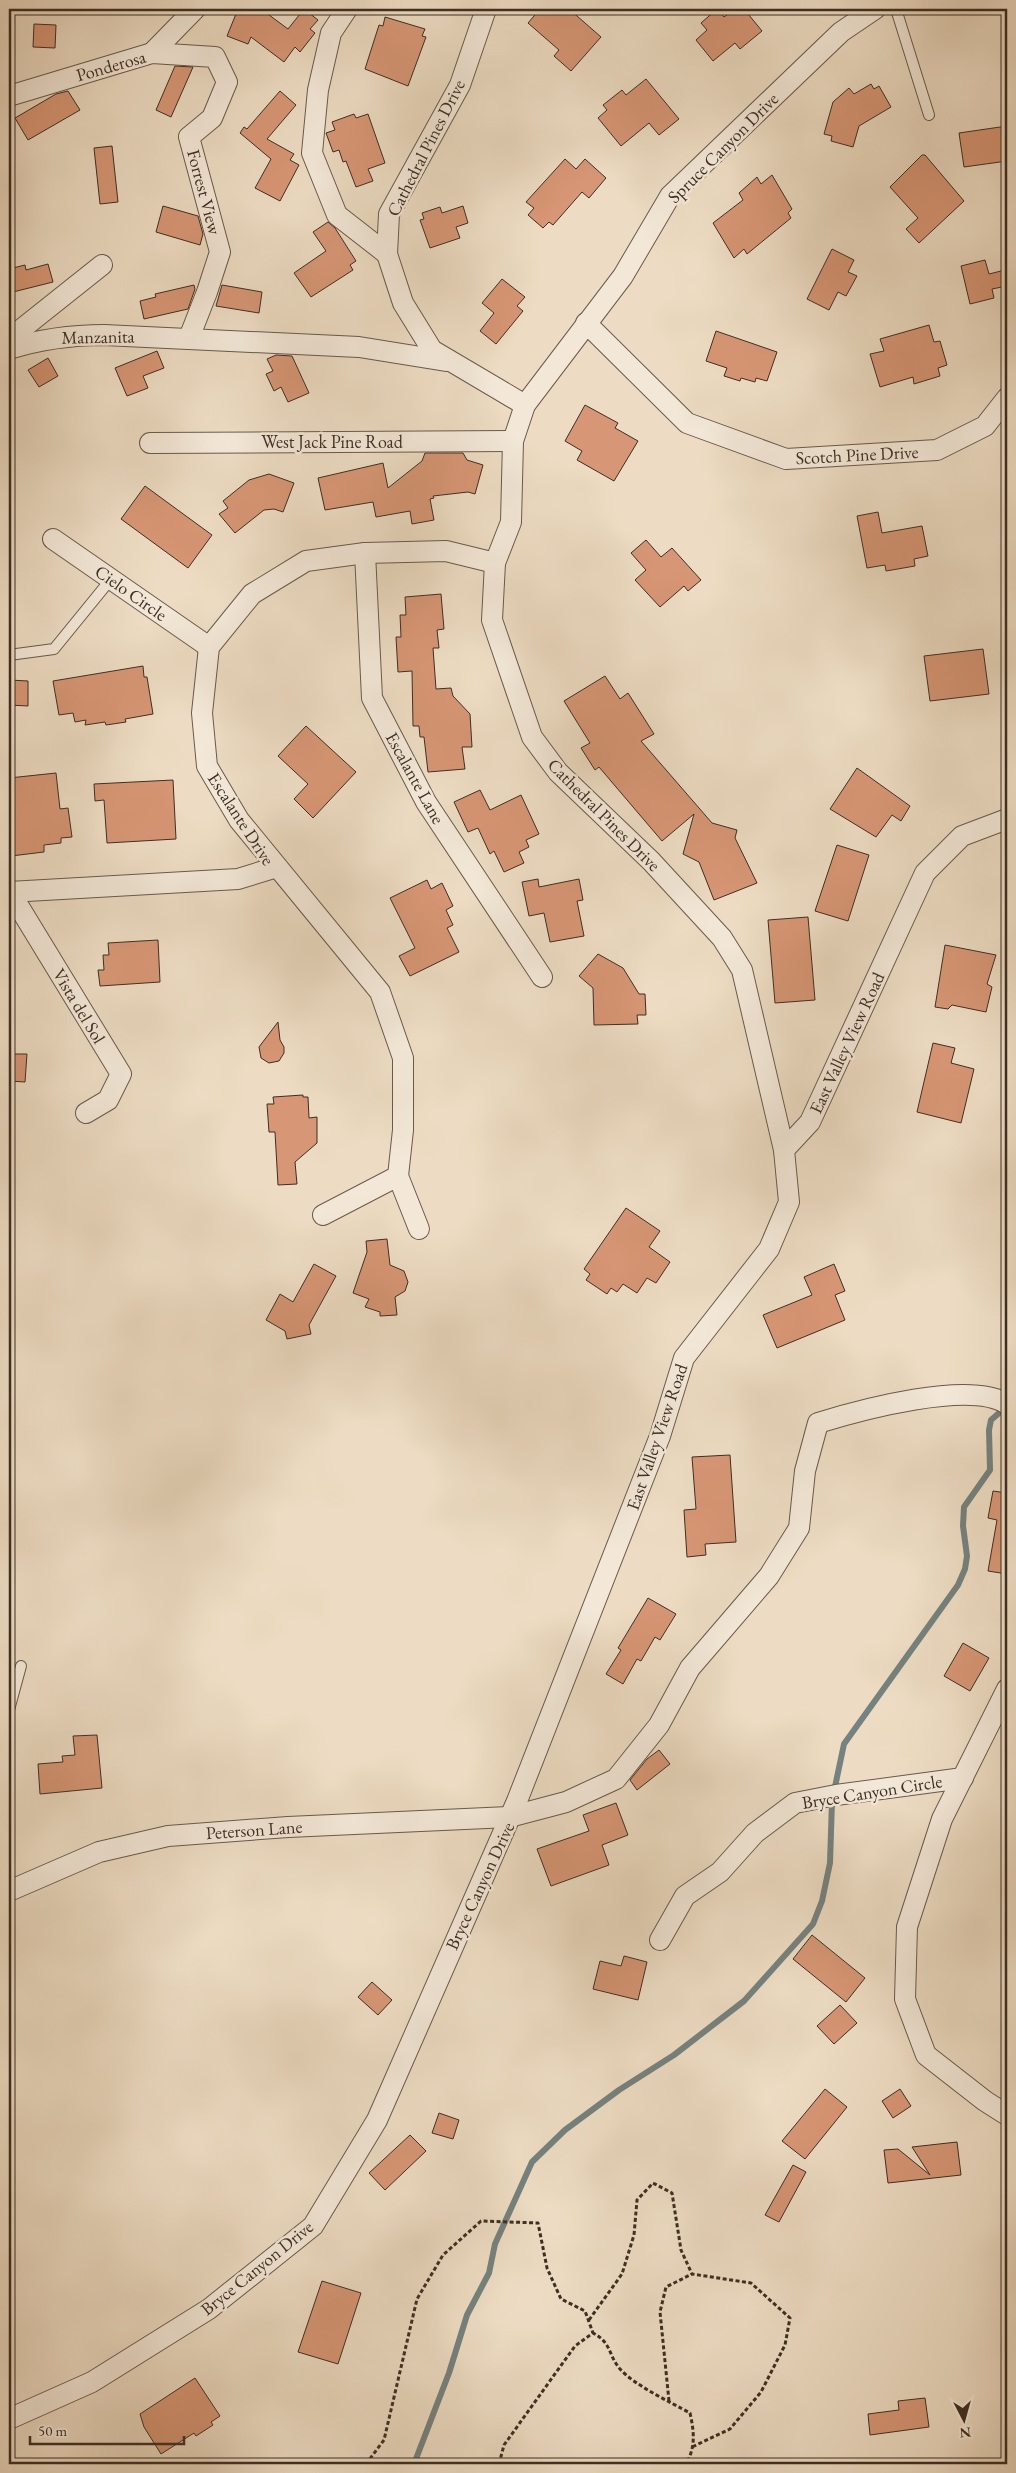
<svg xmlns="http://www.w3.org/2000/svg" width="1016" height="2473" font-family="'EB Garamond',serif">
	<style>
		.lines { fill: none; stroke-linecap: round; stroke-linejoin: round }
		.stream { stroke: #75827f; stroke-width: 6 }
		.building { fill: #d79675; stroke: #3d2e25 }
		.service-casing { stroke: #695a4c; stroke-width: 12 }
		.minor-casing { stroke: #695a4c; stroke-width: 22 }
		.path { stroke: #3d2e25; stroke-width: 3; stroke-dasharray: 4 2.5; stroke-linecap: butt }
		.service { stroke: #f3e8d8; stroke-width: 10 }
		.minor { stroke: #f3e8d8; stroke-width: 20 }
		.labels { text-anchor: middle; stroke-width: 5; stroke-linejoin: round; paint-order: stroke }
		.street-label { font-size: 18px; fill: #3d2e25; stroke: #f3e8d8 }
	</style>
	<rect width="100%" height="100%" fill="#eddcc3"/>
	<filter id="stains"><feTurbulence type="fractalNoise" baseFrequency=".004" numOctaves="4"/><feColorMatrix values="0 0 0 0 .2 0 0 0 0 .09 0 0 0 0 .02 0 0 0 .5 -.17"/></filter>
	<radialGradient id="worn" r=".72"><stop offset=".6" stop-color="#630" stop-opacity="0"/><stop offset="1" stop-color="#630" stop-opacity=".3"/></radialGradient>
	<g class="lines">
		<path class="stream" d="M 414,2464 L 449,2373 L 467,2315 L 489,2273 L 495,2244 L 532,2162 L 565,2130 L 619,2090 L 674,2055 L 744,2001 L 813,1924 L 822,1901 L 830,1863 L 832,1801 L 844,1744 L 958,1585 L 965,1569 L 967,1556 L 963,1526 L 964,1507 L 990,1470 L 989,1430 L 991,1420 L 1006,1407"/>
	</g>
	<g class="building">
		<path d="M 238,9 L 261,9 L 288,29 L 304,9 L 318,20 L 310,29 L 315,33 L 300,52 L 295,47 L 284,62 L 251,37 L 248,44 L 227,36 Z"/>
		<path d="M 540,9 L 569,9 L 601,37 L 571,71 L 554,56 L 559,50 L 528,23 Z"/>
		<path d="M 717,9 L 724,17 L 735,9 L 744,9 L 762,31 L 740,49 L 735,43 L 713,61 L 696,40 L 707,30 L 701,23 Z"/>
		<path d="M 385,17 L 425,29 L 422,36 L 426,37 L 408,86 L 365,69 L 379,25 L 383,26 Z"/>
		<path d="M 34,24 L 56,25 L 55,48 L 33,47 Z"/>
		<path d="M 175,66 L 193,67 L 171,117 L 156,110 Z"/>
		<path d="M 646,79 L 679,119 L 659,135 L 649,123 L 621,146 L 598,118 L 607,110 L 603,105 L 622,90 L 626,95 Z"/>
		<path d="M 871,84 L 874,89 L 879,86 L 891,107 L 859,126 L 853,147 L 831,141 L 832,136 L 824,134 L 833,102 L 849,88 L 854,94 Z"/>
		<path d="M 68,91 L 80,110 L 28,140 L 15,118 L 56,94 Z"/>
		<path d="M 280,91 L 296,105 L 267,139 L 294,154 L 290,160 L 299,165 L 280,201 L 255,188 L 271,159 L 240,133 L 244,127 L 247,129 Z"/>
		<path d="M 354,114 L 356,118 L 368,114 L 385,163 L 368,169 L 373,181 L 356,187 L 346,161 L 343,162 L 339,150 L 333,152 L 326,133 L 335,130 L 332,122 Z"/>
		<path d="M 1007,126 L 1007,161 L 964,167 L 959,133 Z"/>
		<path d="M 112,146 L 118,202 L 100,204 L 94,148 Z"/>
		<path d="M 922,155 L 925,155 L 964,201 L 919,243 L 906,229 L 918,218 L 890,187 Z"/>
		<path d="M 565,159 L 576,169 L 585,159 L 606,178 L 589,198 L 582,192 L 553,225 L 549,222 L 543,228 L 528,215 L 534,208 L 526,202 Z"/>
		<path d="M 772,175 L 792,209 L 788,213 L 791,218 L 747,254 L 744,249 L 734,258 L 713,223 L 743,200 L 739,193 L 757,177 L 761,184 Z"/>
		<path d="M 163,206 L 198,216 L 203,234 L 200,245 L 156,232 Z"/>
		<path d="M 463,206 L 468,223 L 456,227 L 460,238 L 430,248 L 420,220 L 424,219 L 422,213 L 440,207 L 442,213 Z"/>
		<path d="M 328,222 L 335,228 L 356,261 L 350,265 L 353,270 L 311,297 L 294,273 L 326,251 L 313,232 Z"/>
		<path d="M 832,249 L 854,260 L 848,272 L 857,276 L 846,296 L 838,292 L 829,310 L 807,299 Z"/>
		<path d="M 985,260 L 989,274 L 1005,270 L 1007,286 L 992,289 L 994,298 L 970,304 L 961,266 Z"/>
		<path d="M 48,264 L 53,282 L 9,293 L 9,269 L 25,265 L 26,270 Z"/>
		<path d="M 502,279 L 525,297 L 517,306 L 523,311 L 496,344 L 480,331 L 494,313 L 482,303 Z"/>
		<path d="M 194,285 L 195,289 L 188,309 L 144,319 L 140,301 L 156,297 L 155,294 Z"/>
		<path d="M 222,285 L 262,292 L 259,313 L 216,306 Z"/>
		<path d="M 929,325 L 934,342 L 940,341 L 947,365 L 938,368 L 940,376 L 914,384 L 913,377 L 880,387 L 870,354 L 884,351 L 880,339 Z"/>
		<path d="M 716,331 L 777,352 L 767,381 L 756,378 L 755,382 L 741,378 L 740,381 L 724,376 L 727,368 L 706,361 Z"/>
		<path d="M 157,351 L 164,368 L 143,376 L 148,388 L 127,396 L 115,368 Z"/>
		<path d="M 276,355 L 292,356 L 309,393 L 288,402 L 281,387 L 274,391 L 266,374 L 273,371 L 267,359 Z"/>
		<path d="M 48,358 L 58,376 L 39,387 L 28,370 Z"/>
		<path d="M 585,405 L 618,423 L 615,428 L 638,441 L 614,481 L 577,460 L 582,451 L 565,441 Z"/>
		<path d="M 425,453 L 463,453 L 467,460 L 483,465 L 475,494 L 468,492 L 433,496 L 434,498 L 430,499 L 434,520 L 412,524 L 410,511 L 376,517 L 373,502 L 325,510 L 318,478 L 383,463 L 388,488 L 422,461 Z"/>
		<path d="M 269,474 L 294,483 L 283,512 L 274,509 L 264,510 L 235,533 L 219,514 L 228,508 L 223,501 L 249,480 Z"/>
		<path d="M 145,486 L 212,535 L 188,568 L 121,519 Z"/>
		<path d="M 878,512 L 882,533 L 922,526 L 928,556 L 914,559 L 915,566 L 886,571 L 885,565 L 867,568 L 857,516 Z"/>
		<path d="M 646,540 L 661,557 L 672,548 L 701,580 L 688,591 L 684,586 L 660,607 L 635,580 L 646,570 L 631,553 Z"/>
		<path d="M 441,594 L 444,629 L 437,630 L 439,648 L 433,648 L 436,689 L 451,688 L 453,696 L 470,714 L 472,747 L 462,747 L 465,769 L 428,772 L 424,737 L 420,737 L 419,726 L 413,726 L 412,671 L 398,672 L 396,637 L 401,637 L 400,615 L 406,615 L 405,597 Z"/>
		<path d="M 983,649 L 989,694 L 930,701 L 924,656 Z"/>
		<path d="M 143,666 L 144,677 L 147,677 L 153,714 L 125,719 L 126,722 L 106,725 L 105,722 L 85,725 L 86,720 L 75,722 L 73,713 L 59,715 L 53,681 Z"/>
		<path d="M 605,676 L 620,699 L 628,693 L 654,734 L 641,741 L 712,823 L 737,830 L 735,838 L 757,883 L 714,900 L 699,862 L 683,854 L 694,814 L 662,841 L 599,767 L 595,770 L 581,748 L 590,743 L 564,701 Z"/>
		<path d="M 9,680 L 28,681 L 28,706 L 9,705 Z"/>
		<path d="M 306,726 L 356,772 L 313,818 L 294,799 L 308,784 L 278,756 Z"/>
		<path d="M 857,768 L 910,806 L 901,821 L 892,815 L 876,837 L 830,809 Z"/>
		<path d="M 56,773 L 60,809 L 68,808 L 72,837 L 61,838 L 61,843 L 44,845 L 44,852 L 11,856 L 9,848 L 9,778 Z"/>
		<path d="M 173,780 L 176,839 L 107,843 L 104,800 L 95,801 L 94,784 Z"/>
		<path d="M 480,790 L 490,810 L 521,795 L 539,834 L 526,840 L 529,847 L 519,852 L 524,863 L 504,872 L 494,851 L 490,854 L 478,828 L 468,832 L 454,802 Z"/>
		<path d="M 837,845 L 869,855 L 848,921 L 815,911 Z"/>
		<path d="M 538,879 L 539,887 L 579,879 L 583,900 L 577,901 L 584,936 L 550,942 L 544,913 L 529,916 L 522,882 Z"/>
		<path d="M 427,880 L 431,889 L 442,883 L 453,906 L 446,910 L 453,925 L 447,928 L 459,952 L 410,976 L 399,956 L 415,948 L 390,898 Z"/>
		<path d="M 808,917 L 815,1000 L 775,1003 L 768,920 Z"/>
		<path d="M 158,940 L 160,982 L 100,986 L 98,970 L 104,970 L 103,955 L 109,955 L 108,943 Z"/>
		<path d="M 945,945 L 996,955 L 987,984 L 992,987 L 986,1012 L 952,1005 L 948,1009 L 935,1007 Z"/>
		<path d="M 598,954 L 623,968 L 639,994 L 645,994 L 646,1015 L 637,1015 L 638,1024 L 594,1025 L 593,988 L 579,976 Z"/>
		<path d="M 278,1022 L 280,1040 L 284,1047 L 284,1053 L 279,1061 L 269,1063 L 261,1058 L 259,1047 Z"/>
		<path d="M 933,1043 L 955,1048 L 951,1063 L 974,1069 L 961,1123 L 917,1112 Z"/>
		<path d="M 9,1054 L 27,1054 L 25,1082 L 9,1081 Z"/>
		<path d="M 303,1095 L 303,1097 L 308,1097 L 309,1118 L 317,1117 L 317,1143 L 295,1162 L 297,1184 L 278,1185 L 275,1132 L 269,1132 L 267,1104 L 274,1104 L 273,1097 Z"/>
		<path d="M 626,1208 L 660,1231 L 649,1247 L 670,1262 L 656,1283 L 647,1278 L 637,1293 L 623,1284 L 617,1292 L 611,1288 L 607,1294 L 586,1280 L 590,1274 L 584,1269 Z"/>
		<path d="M 387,1239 L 390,1265 L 404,1271 L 408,1282 L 405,1291 L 395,1297 L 397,1315 L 380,1316 L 380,1312 L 365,1307 L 369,1299 L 353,1293 L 367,1252 L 366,1241 Z"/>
		<path d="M 314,1264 L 336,1276 L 309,1325 L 311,1334 L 287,1339 L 285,1331 L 266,1320 L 280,1294 L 293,1302 Z"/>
		<path d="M 834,1264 L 845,1291 L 835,1295 L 845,1320 L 777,1348 L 763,1315 L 812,1295 L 804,1277 Z"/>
		<path d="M 730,1455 L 736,1542 L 705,1544 L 706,1555 L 687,1557 L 684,1510 L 696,1509 L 692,1457 Z"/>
		<path d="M 993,1491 L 1007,1493 L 1007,1574 L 988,1571 L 997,1520 L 988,1518 Z"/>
		<path d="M 648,1598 L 676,1614 L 660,1640 L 655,1637 L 641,1661 L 637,1659 L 623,1684 L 606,1674 L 621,1650 L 618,1648 Z"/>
		<path d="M 963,1643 L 989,1658 L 970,1691 L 944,1676 Z"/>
		<path d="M 97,1735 L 102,1788 L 40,1794 L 38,1764 L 63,1762 L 62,1756 L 75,1755 L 73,1736 Z"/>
		<path d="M 659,1750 L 670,1764 L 637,1790 L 630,1780 L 647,1759 Z"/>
		<path d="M 616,1803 L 628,1835 L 602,1845 L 609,1865 L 551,1886 L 537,1849 L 589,1831 L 583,1815 Z"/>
		<path d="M 812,1935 L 865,1978 L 846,2002 L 793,1959 Z"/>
		<path d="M 624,1956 L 647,1962 L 638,2000 L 593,1989 L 600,1961 L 621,1966 Z"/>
		<path d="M 372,1982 L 392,2000 L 378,2015 L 358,1997 Z"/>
		<path d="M 840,2005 L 857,2023 L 834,2044 L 817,2026 Z"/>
		<path d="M 825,2089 L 847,2107 L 805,2159 L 782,2141 Z"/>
		<path d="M 900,2089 L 911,2106 L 893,2118 L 882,2101 Z"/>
		<path d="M 439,2113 L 459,2120 L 453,2139 L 432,2133 Z"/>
		<path d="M 410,2135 L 426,2151 L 385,2190 L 369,2173 Z"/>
		<path d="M 957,2142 L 961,2175 L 888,2183 L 884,2150 L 898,2149 L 930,2175 L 912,2147 Z"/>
		<path d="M 793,2165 L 806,2172 L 779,2222 L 765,2215 Z"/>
		<path d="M 322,2281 L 361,2293 L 338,2364 L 298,2352 Z"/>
		<path d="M 195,2378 L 220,2416 L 211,2422 L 213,2425 L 196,2436 L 194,2433 L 161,2454 L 144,2427 L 140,2414 Z"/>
		<path d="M 925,2398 L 929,2427 L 870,2435 L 868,2414 L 899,2410 L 898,2401 Z"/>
	</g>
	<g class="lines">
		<g class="service-casing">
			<g id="service">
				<path d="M 896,9 L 929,115"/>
				<path d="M 9,655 L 54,649 L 111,579"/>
				<path d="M 9,1710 L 21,1666"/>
			</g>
		</g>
		<g class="minor-casing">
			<g id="minor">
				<path d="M 347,9 L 331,33 L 318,90 L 312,153 L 337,215 L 387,254"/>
				<path d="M 486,9 L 460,85 L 389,214 L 387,254 L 403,303 L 432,350 L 525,405"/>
				<path d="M 152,53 L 195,9"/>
				<path d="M 9,96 L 152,53 L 215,57 L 227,82 L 212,118 L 189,137 L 220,252 L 207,292 L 189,338"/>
				<path d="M 586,323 L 687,423 L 786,459 L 937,450 L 985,426 L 1007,398"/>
				<path d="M 9,339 L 102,265"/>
				<path d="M 9,349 C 41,339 70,335 104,335 L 359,347 L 446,361"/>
				<path d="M 150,443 L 513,441"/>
				<path d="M 53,539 L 209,647"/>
				<path d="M 365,553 L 372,698 L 426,802 L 542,977"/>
				<path d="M 9,892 L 238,879 L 277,867"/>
				<path d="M 10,892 L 121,1074 L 108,1100 L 86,1113"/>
				<path d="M 784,1150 L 742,970 L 722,938 L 651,861 L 558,772 L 532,737 L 492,620 L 495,563 L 511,522 L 513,441 L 525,405 L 623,276 L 670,196 L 841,32 L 875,9"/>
				<path d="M 398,1176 L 419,1229"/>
				<path d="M 323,1215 L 398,1176 L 403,1130 L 403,1058 L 380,992 L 239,820 L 207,766 L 202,713 L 209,647 L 252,594 L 306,561 L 365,553 L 446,551 L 495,563"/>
				<path d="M 1007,1689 L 942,1819 L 907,1927 L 905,1999 L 926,2055 L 985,2101 L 1007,2115"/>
				<path d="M 9,1891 L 99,1852 L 168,1836 L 288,1827 L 509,1817 L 566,1802 L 616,1779 L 659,1725 L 690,1668 L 769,1576 L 799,1528 L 805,1471 L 818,1423 C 860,1410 970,1380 1007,1404"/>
				<path d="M 660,1940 L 685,1896 L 720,1872 L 755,1833 L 795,1803 L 836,1795 L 963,1778"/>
				<path d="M 9,2419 L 92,2382 L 209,2309 L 313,2226 L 377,2120 L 517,1801 L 660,1436 L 684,1358 L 769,1249 L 789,1202 L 784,1150 L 810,1122 L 925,873 L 962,836 L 1007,819"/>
			</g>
		</g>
		<g class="path">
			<path d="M 589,2320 L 622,2274 L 634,2235 L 637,2200 L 653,2183 L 672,2193 L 681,2250 L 692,2274 L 751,2283 L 790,2318 L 785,2345 L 761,2392 L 730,2429 L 692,2447"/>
			<path d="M 669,2401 L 660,2312 L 666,2287 L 692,2274"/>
			<path d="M 366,2464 L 384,2440 L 417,2299 L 443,2255 L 481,2221 L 538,2223 L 547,2268 L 561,2299 L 585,2311 L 593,2333"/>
			<path d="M 499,2464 L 504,2445 L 575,2346 L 593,2333 C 612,2343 608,2355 620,2369 C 634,2385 670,2402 690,2413 C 694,2431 696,2447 686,2464"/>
		</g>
		<use href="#service" class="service"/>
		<use href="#minor" class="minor"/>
	</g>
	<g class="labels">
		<g class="street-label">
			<text transform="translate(111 66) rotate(-16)" y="6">Ponderosa</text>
			<text transform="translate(426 148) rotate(-63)" y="6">Cathedral Pines Drive</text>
			<text transform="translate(723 148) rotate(-45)" y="6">Spruce Canyon Drive</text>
			<text transform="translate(204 192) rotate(75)" y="6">Forrest View</text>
			<text transform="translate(98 337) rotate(-1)" y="6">Manzanita</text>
			<text x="332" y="448">West Jack Pine Road</text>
			<text transform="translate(857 455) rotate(-3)" y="6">Scotch Pine Drive</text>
			<text transform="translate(131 593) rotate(35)" y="6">Cielo Circle</text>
			<text transform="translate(415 778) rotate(61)" y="6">Escalante Lane</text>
			<text transform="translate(604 815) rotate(45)" y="6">Cathedral Pines Drive</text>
			<text transform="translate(241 819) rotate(57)" y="6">Escalante Drive</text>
			<text transform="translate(79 1006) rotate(59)" y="6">Vista del Sol</text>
			<text transform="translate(847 1043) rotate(-65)" y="6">East Valley View Road</text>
			<text transform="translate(657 1437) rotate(-71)" y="6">East Valley View Road</text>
			<text transform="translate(872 1792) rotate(-9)" y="6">Bryce Canyon Circle</text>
			<text transform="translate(254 1830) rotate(-4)" y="6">Peterson Lane</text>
			<text transform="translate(480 1886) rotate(-65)" y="6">Bryce Canyon Drive</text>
			<text transform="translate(257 2268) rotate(-39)" y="6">Bryce Canyon Drive</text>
		</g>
	</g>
	<rect width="1016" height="2473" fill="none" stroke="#eddcc3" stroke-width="30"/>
	<rect x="10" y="10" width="996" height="2453" fill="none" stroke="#3d2e25" stroke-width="2.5"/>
	<rect x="15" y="15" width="986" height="2443" fill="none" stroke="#3d2e25"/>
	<g transform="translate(964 2420) rotate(174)" stroke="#f3e8d8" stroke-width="4" paint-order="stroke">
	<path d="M0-4L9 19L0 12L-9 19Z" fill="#3d2e25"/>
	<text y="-8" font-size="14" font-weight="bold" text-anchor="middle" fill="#3d2e25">N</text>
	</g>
	<path d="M30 2436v8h154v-8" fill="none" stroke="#3d2e25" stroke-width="2.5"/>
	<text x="38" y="2436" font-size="15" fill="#3d2e25" stroke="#f3e8d8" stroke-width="4" paint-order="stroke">50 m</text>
	<rect width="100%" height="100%" filter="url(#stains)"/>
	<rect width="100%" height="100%" fill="url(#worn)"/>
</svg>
